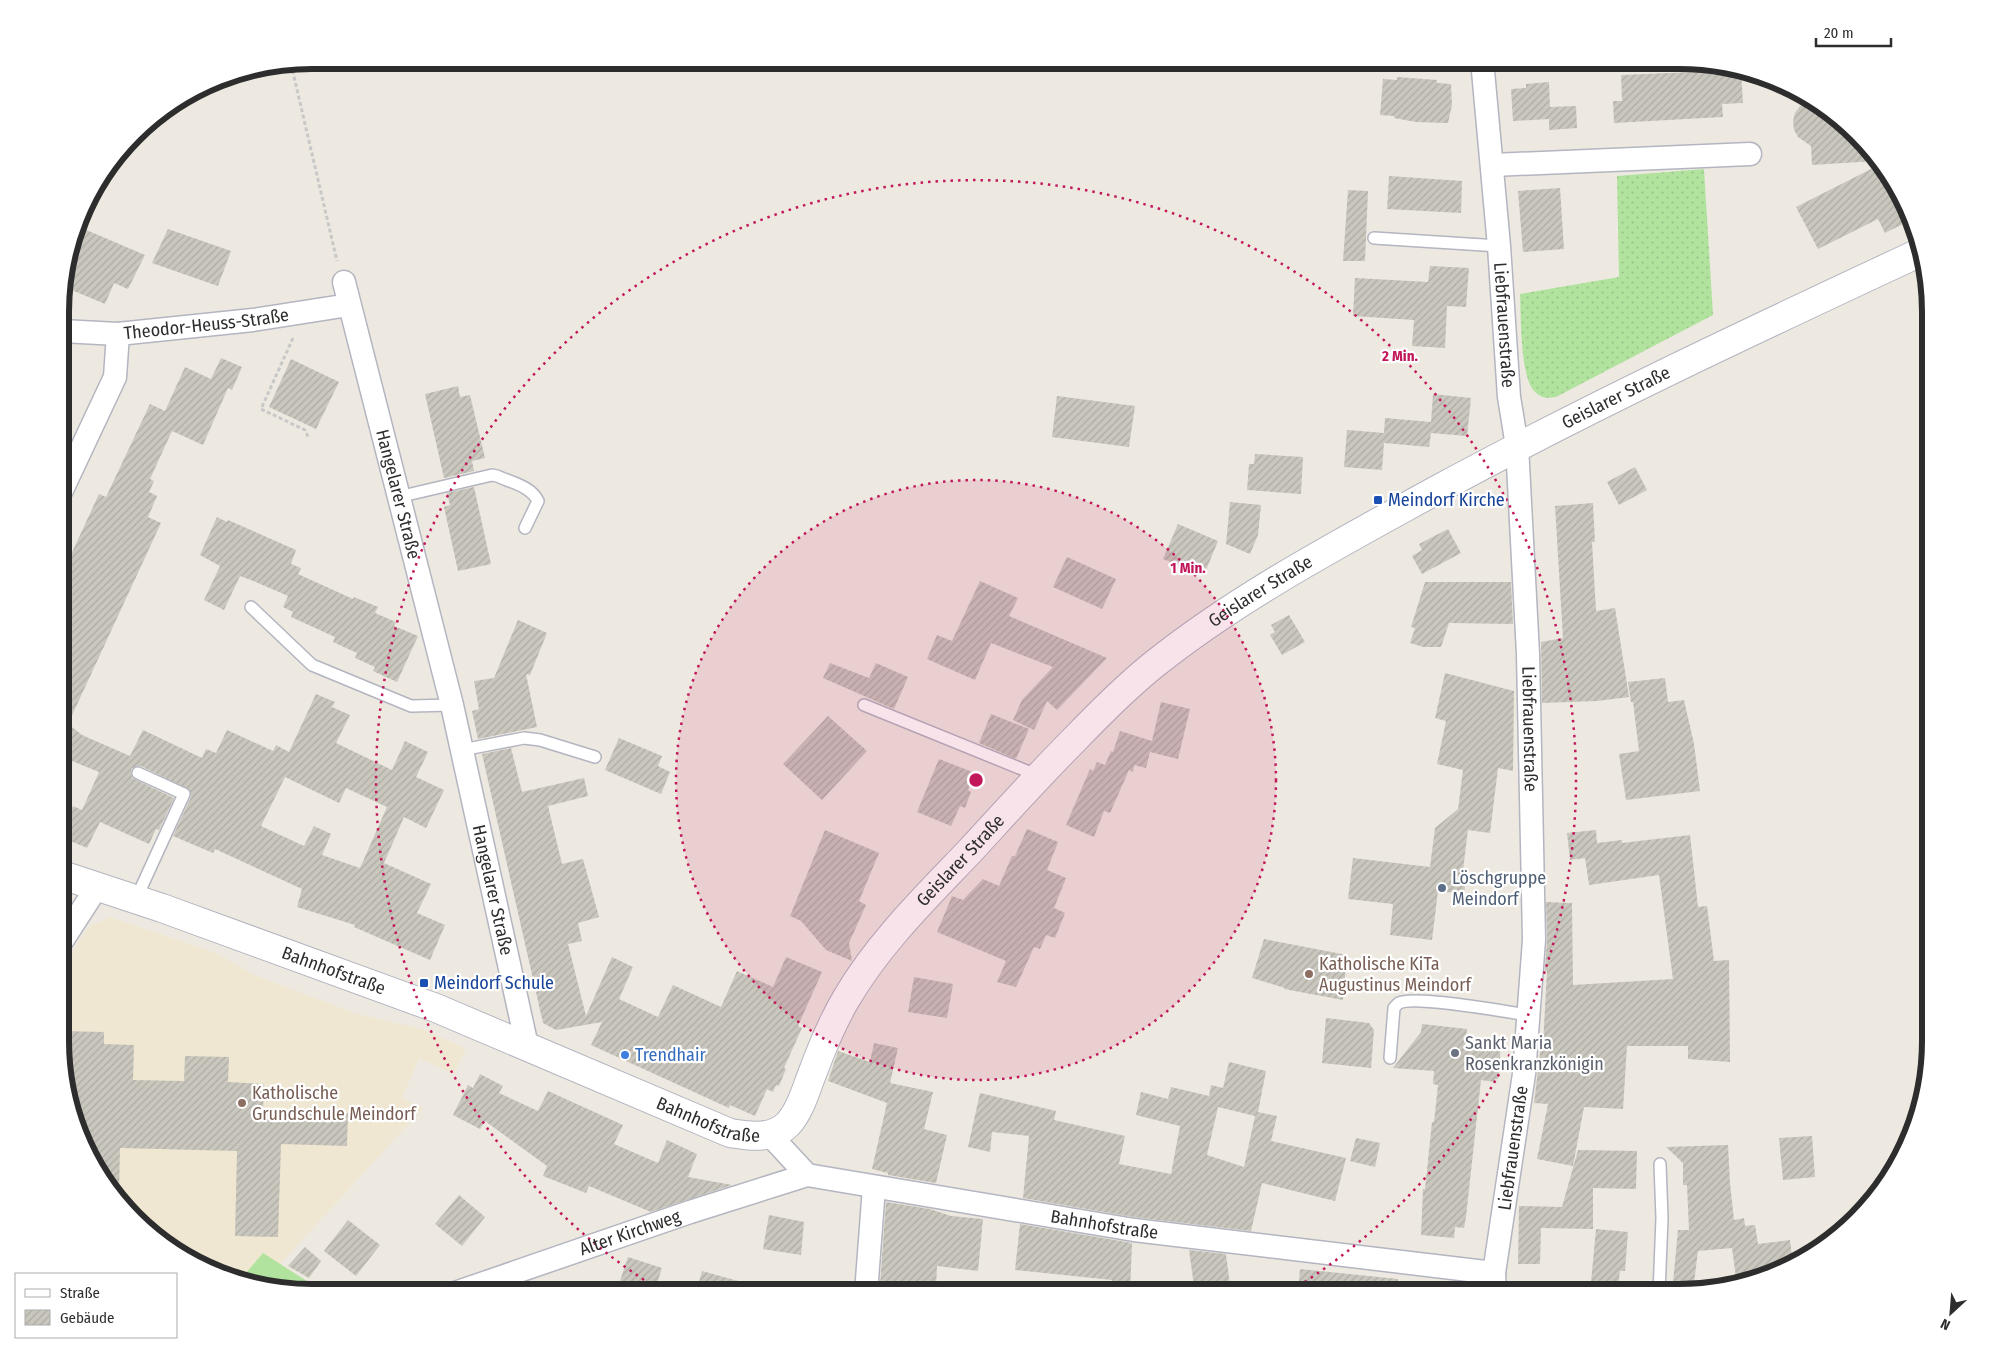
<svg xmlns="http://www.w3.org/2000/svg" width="1991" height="1353" font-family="'Fira Sans Condensed',sans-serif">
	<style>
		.education { fill: #efe7d1 }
		.grass { fill: url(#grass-dots) }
		.park { fill: #b1e39f }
		.building { fill: url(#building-hatch); fill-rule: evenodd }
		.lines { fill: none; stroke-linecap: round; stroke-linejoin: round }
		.service-casing { stroke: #b3b5c0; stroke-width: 14 }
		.minor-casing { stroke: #b3b5c0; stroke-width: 25 }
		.secondary-casing { stroke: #b3b5c0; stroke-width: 30 }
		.path { stroke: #c8c8c8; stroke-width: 3; stroke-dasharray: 4 2.5; stroke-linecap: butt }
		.service { stroke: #fff; stroke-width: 11 }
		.minor { stroke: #fff; stroke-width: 22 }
		.secondary { stroke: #fff; stroke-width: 28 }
		.ring { fill: none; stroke: #c2185b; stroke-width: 2.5; stroke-dasharray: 2.5 5 }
		.transit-dot { fill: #1a4fb4; stroke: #fff; stroke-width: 2 }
		.service-dot { fill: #5c6f8a; stroke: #fff; stroke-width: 2 }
		.education-dot { fill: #8d6e63; stroke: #fff; stroke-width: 2 }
		.worship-dot { fill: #6b7280; stroke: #fff; stroke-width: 2 }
		.shop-dot { fill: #3f7fe0; stroke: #fff; stroke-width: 2 }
		.labels { text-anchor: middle; stroke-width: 4.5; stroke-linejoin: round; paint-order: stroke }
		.street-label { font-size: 18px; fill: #2d2d2d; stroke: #fff }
		.transit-label { font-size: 18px; fill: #164399; stroke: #fff; text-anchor: start }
		.service-label { font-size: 18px; fill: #4e5e75; stroke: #fff; text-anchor: start }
		.education-label { font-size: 18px; fill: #785e54; stroke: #fff; text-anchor: start }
		.worship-label { font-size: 18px; fill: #5b616d; stroke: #fff; text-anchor: start }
		.shop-label { font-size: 18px; fill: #366cbe; stroke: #fff; text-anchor: start }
		.rim { fill: none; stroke: #2d2d2d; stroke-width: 6 }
		.centre { fill: #c2185b; stroke: #fff; stroke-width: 2.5 }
		.ring-label { font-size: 15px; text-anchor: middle; font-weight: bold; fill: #c2185b; stroke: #fff; stroke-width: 4.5; stroke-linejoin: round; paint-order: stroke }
	</style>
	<defs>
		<pattern id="grass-dots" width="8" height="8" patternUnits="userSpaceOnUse" patternTransform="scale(1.25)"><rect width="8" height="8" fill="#b1e39f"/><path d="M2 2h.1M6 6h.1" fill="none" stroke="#99c389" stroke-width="1.8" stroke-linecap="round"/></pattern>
		<pattern id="building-hatch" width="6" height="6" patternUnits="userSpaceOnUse" patternTransform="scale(1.25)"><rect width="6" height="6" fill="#cac7be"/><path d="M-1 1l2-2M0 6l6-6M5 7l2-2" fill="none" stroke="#aeaba4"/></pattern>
	</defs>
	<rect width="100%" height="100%" fill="#eee9e0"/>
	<path class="education" d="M 110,917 L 216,953 L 254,975 L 354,1013 L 425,1030 L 466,1049 L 454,1074 L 419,1058 L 402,1098 L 423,1108 L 280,1264 L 324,1292 L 296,1292 L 231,1280 L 159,1241 L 94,1167 L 62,1074 L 62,968 L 89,927 Z"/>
	<path class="grass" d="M 1704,169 L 1713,315 L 1556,397 C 1548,398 1542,399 1535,392 C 1520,379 1521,315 1520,294 L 1619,277 L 1617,176 Z"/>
	<path class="park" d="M 263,1253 L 324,1292 L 296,1292 L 239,1281 Z"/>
	<g class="building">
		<path d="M 1741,70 L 1743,103 L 1722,104 L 1723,117 L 1614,123 L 1613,101 L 1622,101 L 1621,75 Z"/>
		<path d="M 1397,77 L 1437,80 L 1437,83 L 1451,84 L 1452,105 L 1448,123 L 1416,122 L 1394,118 L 1394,116 L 1380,115 L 1383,79 L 1397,80 Z"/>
		<path d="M 1549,82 L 1550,107 L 1576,106 L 1577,128 L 1549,130 L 1549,119 L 1513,121 L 1511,89 L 1526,88 L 1526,84 Z"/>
		<path d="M 1813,101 L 1832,112 L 1875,161 L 1812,165 L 1811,146 L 1798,137 L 1794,130 L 1793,121 L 1795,113 L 1800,106 Z"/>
		<path d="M 1879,165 L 1897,186 L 1911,220 L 1885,233 L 1878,219 L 1818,249 L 1796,207 Z"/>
		<path d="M 1389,176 L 1462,181 L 1461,213 L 1387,209 Z"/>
		<path d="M 1560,188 L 1564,249 L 1523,252 L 1518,191 Z"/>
		<path d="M 1348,190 L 1368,191 L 1365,261 L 1343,261 Z"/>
		<path d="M 84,229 L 145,255 L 128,289 L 114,283 L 105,304 L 62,286 L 63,276 Z"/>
		<path d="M 168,229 L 231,251 L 218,286 L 152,263 Z"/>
		<path d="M 1430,266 L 1469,268 L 1466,307 L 1447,306 L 1445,348 L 1412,346 L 1414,320 L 1353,316 L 1355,278 L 1428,282 Z"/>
		<path d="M 221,358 L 242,367 L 232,390 L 228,388 L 203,445 L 172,431 L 150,479 L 154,481 L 149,492 L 157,496 L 148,517 L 161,523 L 68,724 L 82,735 L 130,756 L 143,730 L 202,758 L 206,749 L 216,753 L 227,730 L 273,751 L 276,745 L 289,752 L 316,694 L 335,702 L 332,707 L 350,715 L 336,743 L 392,770 L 405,741 L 428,752 L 416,777 L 444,790 L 426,828 L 404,817 L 384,863 L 431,884 L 417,913 L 445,925 L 430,960 L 354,927 L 355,925 L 297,907 L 302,889 L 215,849 L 213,853 L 173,836 L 191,797 L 190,790 L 141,766 L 137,766 L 131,769 L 132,778 L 174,798 L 159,830 L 156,829 L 149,844 L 100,822 L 87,848 L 68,840 L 70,837 L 62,833 L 62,829 L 73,806 L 82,810 L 99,772 L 62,757 L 62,574 L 99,494 L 106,497 L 150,404 L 165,411 L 185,367 L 211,379 ZM 285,777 L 339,803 L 346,788 L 387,807 L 360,868 L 322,855 L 331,834 L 314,826 L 304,846 L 261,826 Z"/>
		<path d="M 291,359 L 339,382 L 316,429 L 269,407 Z"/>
		<path d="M 458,386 L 460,397 L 470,395 L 485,458 L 472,461 L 474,471 L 444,478 L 425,394 Z"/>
		<path d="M 1433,394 L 1471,398 L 1467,436 L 1431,433 L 1429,447 L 1384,443 L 1382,470 L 1344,467 L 1347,430 L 1384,433 L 1385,418 L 1431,422 Z"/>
		<path d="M 1057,396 L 1135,406 L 1129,447 L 1052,437 Z"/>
		<path d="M 1255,454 L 1303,457 L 1301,494 L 1247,490 L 1249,464 L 1254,464 Z"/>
		<path d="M 1635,467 L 1647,490 L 1619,505 L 1607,482 Z"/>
		<path d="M 474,487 L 491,564 L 458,571 L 444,507 L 450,505 L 447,493 Z"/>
		<path d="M 1230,502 L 1261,505 L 1258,535 L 1250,554 L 1226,544 Z"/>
		<path d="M 1593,503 L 1595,542 L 1592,542 L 1596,611 L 1615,608 L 1629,697 L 1597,701 L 1542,703 L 1541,642 L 1563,638 L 1555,506 Z"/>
		<path d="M 217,517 L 227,522 L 228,520 L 296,550 L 291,564 L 301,568 L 298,574 L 353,599 L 354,597 L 378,607 L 375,613 L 396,622 L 394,626 L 418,636 L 397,682 L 373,671 L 375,667 L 355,658 L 357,653 L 333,642 L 335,637 L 291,617 L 293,612 L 283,607 L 288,596 L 251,580 L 240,576 L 224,610 L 204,600 L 220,566 L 200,555 Z"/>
		<path d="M 1178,524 L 1218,541 L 1204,575 L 1163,559 Z"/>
		<path d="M 1448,529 L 1461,553 L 1422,574 L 1412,556 L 1422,550 L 1419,544 Z"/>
		<path d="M 1067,557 L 1116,579 L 1102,609 L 1053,587 Z"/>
		<path d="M 980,581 L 1018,598 L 1009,616 L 1107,658 L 1057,710 L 1047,701 L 1034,730 L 1013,720 L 1022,700 L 1053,667 L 991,643 L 975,680 L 927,659 L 937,635 L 952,641 Z"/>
		<path d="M 1425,582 L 1511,582 L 1513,624 L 1449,623 L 1441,647 L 1423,647 L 1410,643 L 1415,628 L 1411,627 Z"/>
		<path d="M 1289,615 L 1305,642 L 1282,655 L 1270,635 L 1275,632 L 1271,625 Z"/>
		<path d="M 518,620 L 547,633 L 530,675 L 526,674 L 537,727 L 478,739 L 472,711 L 479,709 L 474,681 L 494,678 Z"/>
		<path d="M 830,663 L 869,678 L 876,663 L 908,677 L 894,709 L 823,678 Z"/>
		<path d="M 1445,673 L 1514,691 L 1513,771 L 1498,768 L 1490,833 L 1468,830 L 1463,870 L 1467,871 L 1464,894 L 1438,891 L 1432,940 L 1390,935 L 1393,904 L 1348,899 L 1353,858 L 1430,867 L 1435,828 L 1458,809 L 1463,770 L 1437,764 L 1446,721 L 1435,718 Z"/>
		<path d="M 1665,678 L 1668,702 L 1684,700 L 1694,744 L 1700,791 L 1626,800 L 1619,754 L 1639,751 L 1633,702 L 1631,702 L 1628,682 Z"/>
		<path d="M 1161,702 L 1190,709 L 1178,759 L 1150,752 L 1146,768 L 1134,765 L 1133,772 L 1129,770 L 1110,813 L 1104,811 L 1094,837 L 1066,825 L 1090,769 L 1093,771 L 1097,762 L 1105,765 L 1111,751 L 1113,752 L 1120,731 L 1152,741 Z"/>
		<path d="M 991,714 L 1029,729 L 1016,759 L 979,743 Z"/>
		<path d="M 828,716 L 867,751 L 822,800 L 783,764 Z"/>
		<path d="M 619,738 L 662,756 L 658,766 L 670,772 L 661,794 L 605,770 Z"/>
		<path d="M 511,748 L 522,792 L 584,778 L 588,796 L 548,806 L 562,864 L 583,859 L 599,917 L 578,923 L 582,941 L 568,944 L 586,1016 L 612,957 L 633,967 L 619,999 L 658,1017 L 673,985 L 721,1007 L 737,971 L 773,987 L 786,957 L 822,972 L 798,1026 L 802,1028 L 784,1068 L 786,1069 L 779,1086 L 776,1085 L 773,1092 L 767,1089 L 755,1116 L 730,1105 L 729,1108 L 591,1045 L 602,1022 L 556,1030 L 543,1023 L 482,754 Z"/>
		<path d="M 939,759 L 975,773 L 968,790 L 971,792 L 965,808 L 960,806 L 951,826 L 917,812 Z"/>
		<path d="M 1027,829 L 1058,842 L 1047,870 L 1066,878 L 1054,908 L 1065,913 L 1055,938 L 1046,935 L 1040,949 L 1034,947 L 1016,987 L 997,982 L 1006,961 L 937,932 L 952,896 L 963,900 L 983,879 L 999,886 L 1012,856 L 1015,856 Z"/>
		<path d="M 825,830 L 879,853 L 859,901 L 866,905 L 849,943 L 852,961 L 826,950 L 801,921 L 790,916 Z"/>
		<path d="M 1596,830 L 1597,843 L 1622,840 L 1622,843 L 1690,835 L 1698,907 L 1707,906 L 1714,961 L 1729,960 L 1730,1062 L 1688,1059 L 1688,1046 L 1627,1046 L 1623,1109 L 1584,1107 L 1573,1166 L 1537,1159 L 1548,1104 L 1534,1103 L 1541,1045 L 1543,1045 L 1547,971 L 1545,971 L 1547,940 L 1546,902 L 1572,903 L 1573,985 L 1673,979 L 1659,875 L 1589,885 L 1585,858 L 1570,860 L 1567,833 Z"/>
		<path d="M 1264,939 L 1347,955 L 1343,1000 L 1284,989 L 1285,988 L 1252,978 Z"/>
		<path d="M 914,977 L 953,984 L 947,1018 L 908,1012 Z"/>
		<path d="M 1326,1018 L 1369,1023 L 1374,1030 L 1371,1068 L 1322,1063 Z"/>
		<path d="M 1422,1024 L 1467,1029 L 1466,1037 L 1498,1042 L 1498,1044 L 1501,1045 L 1498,1079 L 1495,1079 L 1495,1082 L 1481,1080 L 1466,1217 L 1464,1228 L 1455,1227 L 1454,1238 L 1421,1235 L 1423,1189 L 1425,1189 L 1432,1122 L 1434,1122 L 1438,1085 L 1433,1084 L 1434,1071 L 1393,1068 L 1421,1032 Z"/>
		<path d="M 63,1031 L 104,1032 L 104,1044 L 134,1045 L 133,1080 L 184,1081 L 185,1056 L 229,1057 L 228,1082 L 264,1084 L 263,1111 L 348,1113 L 347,1146 L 281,1144 L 278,1237 L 235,1236 L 237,1151 L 120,1148 L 119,1195 L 94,1167 L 62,1074 Z"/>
		<path d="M 874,1043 L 898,1048 L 890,1083 L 933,1092 L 924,1129 L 947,1135 L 936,1183 L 888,1175 L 888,1173 L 872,1169 L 887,1103 L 828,1081 L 838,1051 L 870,1062 Z"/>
		<path d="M 1229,1062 L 1266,1071 L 1258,1112 L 1277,1116 L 1271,1141 L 1346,1158 L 1335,1201 L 1262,1183 L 1251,1231 L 1133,1217 L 1023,1198 L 1029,1136 L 992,1132 L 990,1152 L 968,1147 L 980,1093 L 1056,1111 L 1054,1120 L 1125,1136 L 1119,1164 L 1171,1174 L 1180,1126 L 1136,1115 L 1141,1092 L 1168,1099 L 1171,1087 L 1209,1096 L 1211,1085 L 1223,1088 ZM 1218,1107 L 1255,1116 L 1244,1167 L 1207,1155 Z"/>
		<path d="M 480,1074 L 503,1086 L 499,1093 L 538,1111 L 548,1091 L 623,1125 L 614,1144 L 658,1163 L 667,1140 L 697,1154 L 688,1177 L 732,1185 L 651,1212 L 589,1186 L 586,1193 L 543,1176 L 547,1166 L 485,1121 L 480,1129 L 453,1115 L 468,1085 L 473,1088 Z"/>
		<path d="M 1812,1136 L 1815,1177 L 1783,1180 L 1779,1138 Z"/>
		<path d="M 1356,1138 L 1380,1143 L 1375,1167 L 1350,1161 Z"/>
		<path d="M 1728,1145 L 1730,1183 L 1734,1220 L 1744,1218 L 1745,1226 L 1755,1225 L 1758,1244 L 1790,1240 L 1793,1265 L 1737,1285 L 1732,1248 L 1698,1251 L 1693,1291 L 1672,1293 L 1678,1230 L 1689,1230 L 1687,1185 L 1683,1185 L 1683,1163 L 1666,1147 Z"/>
		<path d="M 1578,1150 L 1637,1151 L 1636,1189 L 1593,1188 L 1593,1229 L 1541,1228 L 1540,1264 L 1518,1264 L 1519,1206 L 1562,1207 Z"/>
		<path d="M 459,1195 L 485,1217 L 462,1246 L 435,1224 Z"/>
		<path d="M 886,1202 L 930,1209 L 951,1216 L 983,1219 L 978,1271 L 937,1266 L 936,1290 L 880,1285 Z"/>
		<path d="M 769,1215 L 804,1222 L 801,1255 L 763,1249 Z"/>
		<path d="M 348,1220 L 380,1245 L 356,1276 L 324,1251 Z"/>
		<path d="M 1020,1224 L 1132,1243 L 1130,1293 L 1115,1293 L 1112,1280 L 1015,1270 Z"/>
		<path d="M 1596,1229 L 1628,1232 L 1625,1271 L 1620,1271 L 1617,1293 L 1590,1293 Z"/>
		<path d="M 305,1247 L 321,1261 L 309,1278 L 288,1266 Z"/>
		<path d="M 1189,1250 L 1226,1254 L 1231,1293 L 1195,1293 Z"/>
		<path d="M 628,1257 L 662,1268 L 654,1293 L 616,1293 Z"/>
		<path d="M 1300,1269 L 1398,1279 L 1397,1293 L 1298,1293 Z"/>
		<path d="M 702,1271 L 760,1287 L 759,1293 L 696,1293 Z"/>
	</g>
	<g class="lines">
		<g class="service-casing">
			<g id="service">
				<path d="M 1374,238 L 1499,246"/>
				<path d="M 398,497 L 492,475 L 497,476 C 510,482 531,486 538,501 L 525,528"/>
				<path d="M 251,607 L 312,665 L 411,706 L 452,705"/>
				<path d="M 864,705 L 1039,776"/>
				<path d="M 462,750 L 524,738 L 540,740 L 595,757"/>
				<path d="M 136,899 L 184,794 L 138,773"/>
				<path d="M 1390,1058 L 1394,1008 C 1395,1007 1397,1004 1399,1003 C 1415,995 1506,1012 1528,1015"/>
				<path d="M 1659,1293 L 1662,1218 L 1660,1164"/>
			</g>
		</g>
		<g class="minor-casing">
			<g id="minor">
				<path id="s1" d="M 1482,60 L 1499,246 L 1509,397 L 1517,446 L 1528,654 L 1534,940 L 1524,1074 L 1494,1273 L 1495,1293"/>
				<path d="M 1493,165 L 1750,154"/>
				<path id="s2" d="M 344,282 L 452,705 L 527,1046"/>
				<path id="s3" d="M 62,331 L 118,334 L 253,320 L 349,305"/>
				<path d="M 62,490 L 115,377 L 118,334"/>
				<path d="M 62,941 L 97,887"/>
				<path id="s4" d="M 770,1135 L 807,1175 L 1134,1230 L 1494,1273"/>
				<path id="s5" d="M 455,1293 L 690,1212 L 807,1175"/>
				<path d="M 866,1293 L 874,1187"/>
			</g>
		</g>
		<g class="secondary-casing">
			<g id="secondary">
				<path id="s6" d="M 62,875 L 162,908 L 436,1008 L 730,1133 C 750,1136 772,1140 788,1124 C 801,1110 807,1086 814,1069 C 823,1045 833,1021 846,999 C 878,944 925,898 969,852 C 1004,814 1038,776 1074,740 C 1099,714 1125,688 1152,666 C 1238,597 1337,545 1433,492 C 1593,405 1758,328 1923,251"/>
			</g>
		</g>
		<g class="path">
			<path d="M 291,64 L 337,261"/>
			<path d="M 293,338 L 261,409 L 305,430 L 309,439"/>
		</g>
		<use href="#service" class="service"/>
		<use href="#minor" class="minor"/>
		<use href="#secondary" class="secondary"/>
	</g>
	<circle cx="976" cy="780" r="300" fill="#c2185b" fill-opacity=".12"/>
	<g class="ring">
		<circle cx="976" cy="780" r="300"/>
		<path d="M663 1292A600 600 0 1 1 1289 1292"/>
	</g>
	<g class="transit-dot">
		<rect x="1373" y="495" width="10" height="10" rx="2.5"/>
		<rect x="419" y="978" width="10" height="10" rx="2.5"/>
	</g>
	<circle class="service-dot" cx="1442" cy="888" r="5"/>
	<g class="education-dot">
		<circle cx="1309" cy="974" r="5"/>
		<circle cx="242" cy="1103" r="5"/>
	</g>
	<circle class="worship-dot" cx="1455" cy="1053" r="5"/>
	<circle class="shop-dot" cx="625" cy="1055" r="5"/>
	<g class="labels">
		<g class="street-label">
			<text dy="6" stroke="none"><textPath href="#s3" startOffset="145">Theodor-Heuss-Straße</textPath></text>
			<text dy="6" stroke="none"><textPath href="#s1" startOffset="266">Liebfrauenstraße</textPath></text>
			<text dy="6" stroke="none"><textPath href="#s6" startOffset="1906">Geislarer Straße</textPath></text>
			<text dy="6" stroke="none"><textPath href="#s2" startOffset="219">Hangelarer Straße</textPath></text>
			<text dy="6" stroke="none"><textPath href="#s6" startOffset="1501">Geislarer Straße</textPath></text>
			<text dy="6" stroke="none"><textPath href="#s1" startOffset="671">Liebfrauenstraße</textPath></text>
			<text dy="6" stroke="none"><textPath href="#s6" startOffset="1096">Geislarer Straße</textPath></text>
			<text dy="6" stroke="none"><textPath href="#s2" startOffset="626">Hangelarer Straße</textPath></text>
			<text dy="6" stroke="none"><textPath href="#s6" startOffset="288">Bahnhofstraße</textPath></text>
			<text dy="6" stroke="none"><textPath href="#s6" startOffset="692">Bahnhofstraße</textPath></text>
			<text transform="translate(1513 1148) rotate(-82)" y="6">Liebfrauenstraße</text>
			<text dy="6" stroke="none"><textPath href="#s4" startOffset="356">Bahnhofstraße</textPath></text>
			<text dy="6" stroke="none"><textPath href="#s5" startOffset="185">Alter Kirchweg</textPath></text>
		</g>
		<g class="transit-label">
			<text x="1388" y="506">Meindorf Kirche</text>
			<text x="434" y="989">Meindorf Schule</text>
		</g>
		<g class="service-label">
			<text x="1452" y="884">Löschgruppe<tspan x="1452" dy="21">Meindorf</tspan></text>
		</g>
		<g class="education-label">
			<text x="1319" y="970">Katholische KiTa<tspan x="1319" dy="21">Augustinus Meindorf</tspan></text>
			<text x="252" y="1099">Katholische<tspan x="252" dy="21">Grundschule Meindorf</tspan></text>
		</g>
		<g class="worship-label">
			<text x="1465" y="1049">Sankt Maria<tspan x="1465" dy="21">Rosenkranzkönigin</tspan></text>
		</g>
		<g class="shop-label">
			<text x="635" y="1061">Trendhair</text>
		</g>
	</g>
	<path d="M0 0H1991V1353H0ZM312 69H1679A243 243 0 0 1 1922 312V1041A243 243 0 0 1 1679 1284H312A243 243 0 0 1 69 1041V312A243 243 0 0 1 312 69Z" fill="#fff" fill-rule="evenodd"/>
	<path class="rim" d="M312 69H1679A243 243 0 0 1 1922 312V1041A243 243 0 0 1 1679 1284H312A243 243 0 0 1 69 1041V312A243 243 0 0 1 312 69Z"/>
	<circle cx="976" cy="780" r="8" class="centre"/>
	<g class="ring-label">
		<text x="1400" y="361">2 Min.</text>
		<text x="1188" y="573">1 Min.</text>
	</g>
	<rect x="15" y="1273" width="162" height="65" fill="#ffffff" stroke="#ababab"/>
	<rect x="25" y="1289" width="25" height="8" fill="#ffffff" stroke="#ababab"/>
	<text x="60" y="1298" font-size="15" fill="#2d2d2d">Straße</text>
	<rect x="25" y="1310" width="25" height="15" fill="url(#building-hatch)" stroke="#ababab"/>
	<text x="60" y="1323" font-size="15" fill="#2d2d2d">Gebäude</text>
	<g transform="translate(1951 1313) rotate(206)" stroke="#ffffff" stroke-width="4" paint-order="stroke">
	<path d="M0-4L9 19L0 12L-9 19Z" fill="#2d2d2d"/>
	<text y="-8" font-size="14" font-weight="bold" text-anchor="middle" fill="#2d2d2d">N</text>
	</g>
	<path d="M1816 38v8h75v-8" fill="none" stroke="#2d2d2d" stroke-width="2.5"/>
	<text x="1824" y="38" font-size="15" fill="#2d2d2d" stroke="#ffffff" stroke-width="4" paint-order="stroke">20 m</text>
</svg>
